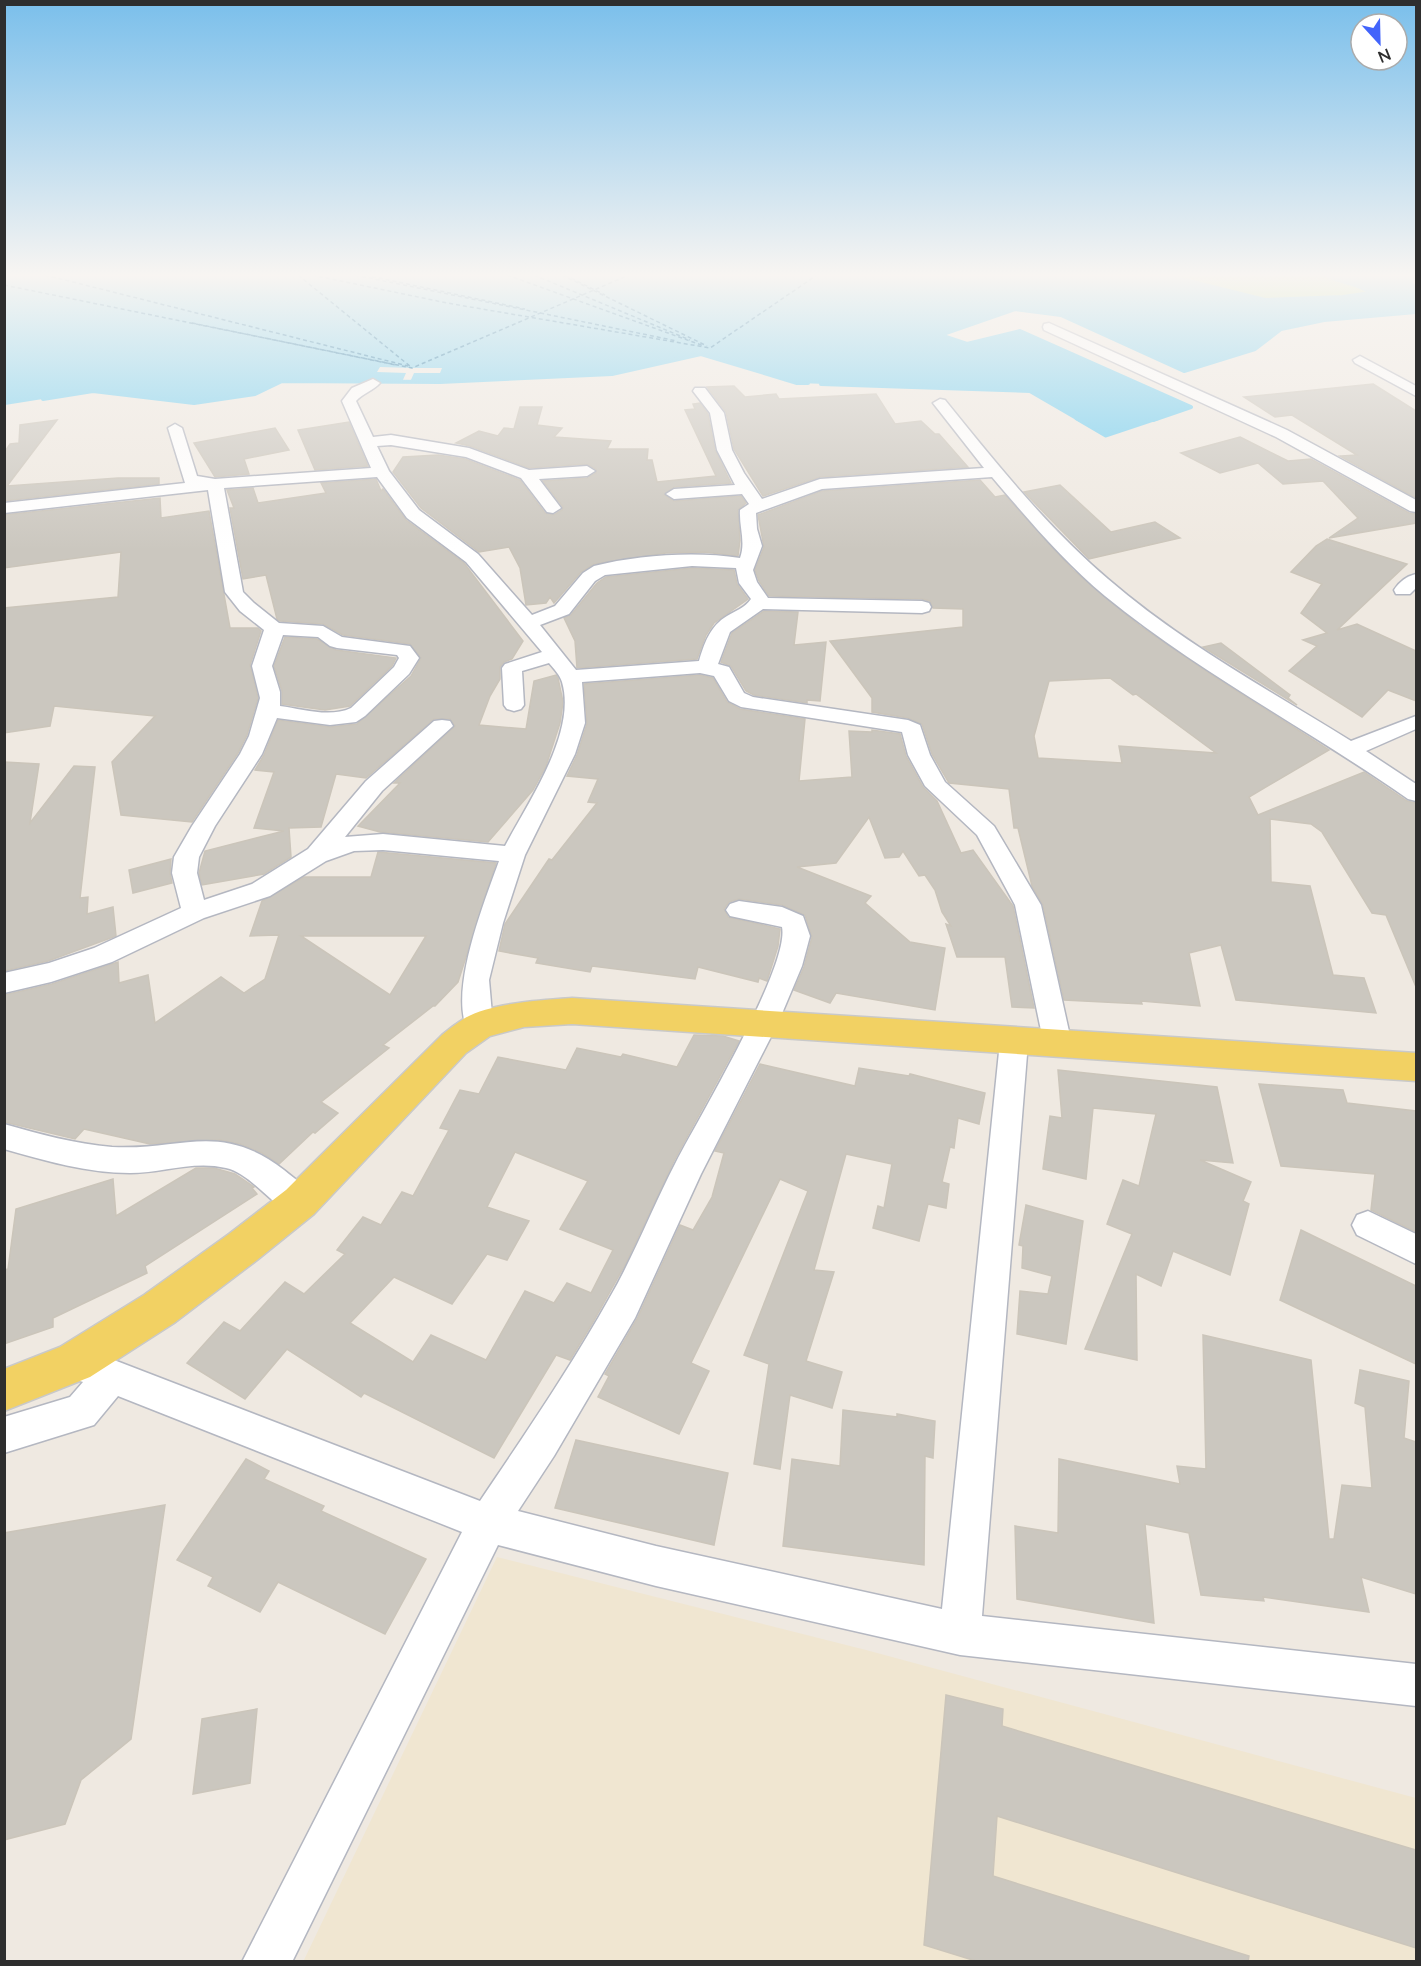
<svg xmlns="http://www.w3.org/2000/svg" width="1421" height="1966" font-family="Lato,sans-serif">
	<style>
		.education { fill: #f0e6d1 }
		.green { fill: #b6e59e }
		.water { fill: #75cff0 }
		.pier { fill: #efe9e1 }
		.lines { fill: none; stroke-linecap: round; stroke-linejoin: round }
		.stream-far1 { stroke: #75cff0; stroke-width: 4 }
		.stream { stroke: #75cff0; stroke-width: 5 }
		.ferry { stroke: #0d6fa3; stroke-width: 1.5; stroke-dasharray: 4 3; stroke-linecap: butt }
		.building { fill: #cbc7bf; stroke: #cbc5ba; stroke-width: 1.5; fill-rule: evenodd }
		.minor-casing { stroke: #b4b7c1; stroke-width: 3 }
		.major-casing { stroke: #c9c9c9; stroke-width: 3 }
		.minor { fill: #fff; fill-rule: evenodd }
		.major { fill: #f2d163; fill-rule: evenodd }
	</style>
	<rect width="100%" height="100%" fill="#efe9e1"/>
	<path class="education" d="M 497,1557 L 866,1650 L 1416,1798 L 1416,1961 L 303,1962 Z"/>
	<path class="green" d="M 1164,275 L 1327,275 L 1334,279 L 1359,284 L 1371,293 L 1343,297 L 1265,300 Z"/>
	<path class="water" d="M 5,275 L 1164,275 L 1265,300 L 1343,297 L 1370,293 C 1356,281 1343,284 1327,275 L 1415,275 L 1413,283 L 1416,285 L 1416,312 L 1324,320 L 1281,329 L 1255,349 L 1184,371 L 1061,315 L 1015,309 L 941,335 L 967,344 L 1020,331 L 1191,407 L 1106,435 L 1030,391 L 797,383 L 701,354 L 612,374 L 440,382 L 282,381 L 255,394 L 194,403 L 93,391 L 5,405 Z"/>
	<path class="pier" d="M 380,367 L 412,368 L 442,368 L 440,373 L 414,373 L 410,382 L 402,382 L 406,373 L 377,372 Z"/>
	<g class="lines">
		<g class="stream-far1">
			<path d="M 1164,275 L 1265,300 L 1343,297 L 1371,293 C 1355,281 1343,284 1327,275"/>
			<path d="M 821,384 L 1030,391 L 1080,420"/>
			<path d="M 43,399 L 93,391 L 194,403 L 255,394 L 282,381 L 440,382 L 612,374 L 701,354 L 797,383 L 808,383"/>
			<path d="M 1153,420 L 1191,407 L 1020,331 L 967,344 L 940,335 L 1015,309 L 1061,315 L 1184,371 L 1255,349 L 1281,329 L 1324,320 L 1416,312"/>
		</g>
		<path class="stream" d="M 1077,418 L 1106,435 L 1157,418"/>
		<g class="ferry">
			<path d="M 45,275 L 408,366"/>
			<path d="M 298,275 L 411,367"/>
			<path d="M 312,275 L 447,303 L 710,348 L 817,275"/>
			<path d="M 355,275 L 677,341"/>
			<path d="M 365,275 L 525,309"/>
			<path d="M 507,275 L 704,346"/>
			<path d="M 534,275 L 690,340"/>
			<path d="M 562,275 L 707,346"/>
			<path d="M 565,275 L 605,295"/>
			<path d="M 4,285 L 412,368 L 629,275"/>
			<path d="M 192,323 L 396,365"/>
		</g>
	</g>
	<g class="building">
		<path d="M 1373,384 L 1416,411 L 1416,498 L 1340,456 L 1357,455 L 1292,415 L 1275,417 L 1244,397 Z"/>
		<path d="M 734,386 L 745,397 L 776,394 L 779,399 L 876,394 L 895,424 L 921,421 L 935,434 L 939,434 L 968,467 L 820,477 L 763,496 L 734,449 L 726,412 L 707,387 Z"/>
		<path d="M 700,403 L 708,414 L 715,450 L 731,483 L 674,487 L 664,495 L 674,501 L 741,496 L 746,503 L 738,510 L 740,540 L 738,556 L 704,552 L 666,553 L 594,564 L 581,572 L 554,603 L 550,597 L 546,603 L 526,605 L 520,568 L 509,547 L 479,552 L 421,508 L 393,472 L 403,457 L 438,455 L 465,459 L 520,480 L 545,513 L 554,515 L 562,510 L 563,507 L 543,481 L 587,478 L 596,473 L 596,469 L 587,464 L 529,468 L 470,446 L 456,443 L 479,431 L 498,436 L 504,428 L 514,429 L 520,407 L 542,407 L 537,425 L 562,428 L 554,437 L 611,441 L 607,449 L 648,449 L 647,460 L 652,460 L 657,482 L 716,476 L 685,410 L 695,409 L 693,404 Z"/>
		<path d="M 57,420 L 7,486 L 118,478 L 159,478 L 159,484 L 4,501 L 4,453 L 10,444 L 19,443 L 20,425 Z"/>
		<path d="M 349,422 L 368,466 L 315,470 L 298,430 Z"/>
		<path d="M 275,428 L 289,450 L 244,459 L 249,474 L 215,477 L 194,443 Z"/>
		<path d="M 1240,437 L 1288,461 L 1311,459 L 1409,513 L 1416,514 L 1416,523 L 1329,538 L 1358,518 L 1323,481 L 1283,484 L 1258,463 L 1220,473 L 1181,453 Z"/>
		<path d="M 376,479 L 381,491 L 383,489 L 406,520 L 464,563 L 523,641 L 512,659 L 504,662 L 500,667 L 500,679 L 490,696 L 479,725 L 526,729 L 534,681 L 556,675 L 558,678 L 563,702 L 560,723 L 546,766 L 533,790 L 488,842 L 380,832 L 358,826 L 400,783 L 394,783 L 455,726 L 450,719 L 434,719 L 366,778 L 336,774 L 321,827 L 289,828 L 291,857 L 264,874 L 202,885 L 199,873 L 205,851 L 284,831 L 254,828 L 274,772 L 255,770 L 264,755 L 278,720 L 330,727 L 357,724 L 411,676 L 421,658 L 410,644 L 343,635 L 323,624 L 280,621 L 277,619 L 266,575 L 243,579 L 230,508 L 234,508 L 227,490 L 253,488 L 258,503 L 326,493 L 321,483 Z"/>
		<path d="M 980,480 L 995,497 L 1005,495 L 1073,570 L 1140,626 L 1215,677 L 1329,750 L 1249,797 L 1258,815 L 1364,772 L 1407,801 L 1416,803 L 1416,987 L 1386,915 L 1372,913 L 1322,832 L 1311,824 L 1270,819 L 1271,882 L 1310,886 L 1333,975 L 1364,978 L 1376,1013 L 1236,1000 L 1221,945 L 1189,953 L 1200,1006 L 1141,1001 L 1142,1004 L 1064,1000 L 1043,905 L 1032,886 L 1018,828 L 1014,828 L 1009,789 L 949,783 L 932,754 L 922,724 L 908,718 L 872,712 L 872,698 L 830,641 L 963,627 L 963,609 L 933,608 L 930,601 L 922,599 L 769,596 L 759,581 L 755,570 L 764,547 L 758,515 L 822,491 ZM 1110,678 L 1133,695 L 1136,694 L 1216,753 L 1119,746 L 1122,763 L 1038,758 L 1034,736 L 1049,681 Z"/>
		<path d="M 1060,485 L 1111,532 L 1155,522 L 1180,538 L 1089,559 L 1024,492 Z"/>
		<path d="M 160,498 L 161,518 L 209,511 L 230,628 L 258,628 L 261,631 L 250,665 L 258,698 L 247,735 L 238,753 L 192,822 L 121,815 L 112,762 L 155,716 L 54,706 L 50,726 L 4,733 L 4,608 L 118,597 L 121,552 L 4,568 L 4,515 Z"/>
		<path d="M 1327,539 L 1407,564 L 1337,630 L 1357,624 L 1416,651 L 1416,701 L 1388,690 L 1362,717 L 1289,671 L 1317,646 L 1303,640 L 1327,633 L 1301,613 L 1322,584 L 1291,572 L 1316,546 Z"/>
		<path d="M 692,568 L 734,570 L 737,584 L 748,599 L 714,623 L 706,635 L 697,659 L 577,668 L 575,641 L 564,618 L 571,615 L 597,583 L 606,577 Z"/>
		<path d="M 764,611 L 798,612 L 794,645 L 826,642 L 820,701 L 807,700 L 807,703 L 754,695 L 746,691 L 731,666 L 721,662 L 732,633 Z"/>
		<path d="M 285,637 L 317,639 L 336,650 L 396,658 L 392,666 L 350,706 L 325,710 L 282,704 L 282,691 L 274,666 Z"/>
		<path d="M 1221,643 L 1290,695 L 1288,698 L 1297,705 L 1203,647 Z"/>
		<path d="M 700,675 L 713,678 L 727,702 L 740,709 L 805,719 L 799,781 L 852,777 L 849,731 L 872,732 L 872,730 L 900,734 L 906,756 L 923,787 L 937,801 L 961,853 L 973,850 L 1013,906 L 1034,1008 L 1012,1007 L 1005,957 L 957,957 L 946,924 L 951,926 L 942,912 L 935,890 L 925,875 L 919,876 L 903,851 L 899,857 L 885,858 L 869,817 L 836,863 L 797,867 L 871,896 L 865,903 L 910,942 L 945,948 L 935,1010 L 836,993 L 830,1003 L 794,990 L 804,967 L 812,937 L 805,915 L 782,905 L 739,899 L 729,902 L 724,909 L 728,917 L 780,929 L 778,946 L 767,981 L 759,978 L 758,982 L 698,967 L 695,979 L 592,966 L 590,972 L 536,963 L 538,958 L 499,951 L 505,924 L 549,859 L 552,860 L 597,803 L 588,802 L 598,779 L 567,776 L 577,755 L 587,724 L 584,684 Z"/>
		<path d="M 4,762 L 39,764 L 30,823 L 74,766 L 95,767 L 80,898 L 88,897 L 87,914 L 113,907 L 116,936 L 48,961 L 4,971 Z"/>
		<path d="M 378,852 L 496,863 L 458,982 L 435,1006 L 433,1006 L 383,1045 L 389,1048 L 321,1102 L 338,1113 L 315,1133 L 313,1132 L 279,1164 L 262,1153 L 240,1144 L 220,1140 L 150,1144 L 84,1129 L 75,1139 L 4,1122 L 4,995 L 52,984 L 118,962 L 119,983 L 148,975 L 155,1023 L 221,977 L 244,993 L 265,979 L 279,935 L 250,936 L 262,901 L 304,877 L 371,877 ZM 301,936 L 426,936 L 390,995 Z"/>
		<path d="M 171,859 L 170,873 L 172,883 L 133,893 L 129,870 Z"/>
		<path d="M 694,1035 L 723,1036 L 739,1041 L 674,1161 L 626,1263 L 593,1322 L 570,1360 L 556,1355 L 494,1458 L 364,1393 L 361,1397 L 287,1349 L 245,1399 L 187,1363 L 224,1322 L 240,1331 L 285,1282 L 304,1294 L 345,1254 L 337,1250 L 363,1217 L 381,1225 L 402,1192 L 413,1196 L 449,1130 L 440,1128 L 460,1090 L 479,1094 L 498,1057 L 566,1070 L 577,1048 L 621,1057 L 623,1054 L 677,1067 ZM 515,1152 L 588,1181 L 560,1229 L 613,1250 L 591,1293 L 567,1283 L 554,1303 L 525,1291 L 486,1360 L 431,1335 L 413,1362 L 350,1323 L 394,1277 L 452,1304 L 487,1254 L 507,1260 L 529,1221 L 487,1207 Z"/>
		<path d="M 760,1064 L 855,1086 L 859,1068 L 909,1076 L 910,1074 L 985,1093 L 979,1124 L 958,1118 L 954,1148 L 950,1147 L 942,1182 L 949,1184 L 946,1208 L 928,1204 L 919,1241 L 873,1228 L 878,1206 L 884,1208 L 892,1164 L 846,1154 L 814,1270 L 834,1272 L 806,1361 L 842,1372 L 832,1408 L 790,1395 L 780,1469 L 754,1464 L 769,1364 L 744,1355 L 808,1191 L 780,1179 L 691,1363 L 709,1371 L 679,1434 L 598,1397 L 609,1376 L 605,1374 L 637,1319 L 680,1225 L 693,1230 L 712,1197 L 724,1153 L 715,1151 Z"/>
		<path d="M 1058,1070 L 1217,1087 L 1233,1163 L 1200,1160 L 1251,1182 L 1243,1201 L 1249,1204 L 1230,1275 L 1173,1251 L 1161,1286 L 1136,1274 L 1137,1360 L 1085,1349 L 1132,1234 L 1107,1224 L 1123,1180 L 1139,1186 L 1156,1114 L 1093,1108 L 1086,1179 L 1043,1169 L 1050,1116 L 1062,1118 Z"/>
		<path d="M 1259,1084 L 1343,1090 L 1347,1103 L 1416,1111 L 1416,1232 L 1371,1210 L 1375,1174 L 1281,1166 Z"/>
		<path d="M 196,1168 L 214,1168 L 235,1174 L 254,1187 L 252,1188 L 257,1194 L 145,1266 L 147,1273 L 53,1318 L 53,1327 L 4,1344 L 4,1270 L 8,1269 L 16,1209 L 113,1179 L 116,1216 Z"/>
		<path d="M 1026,1205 L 1083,1221 L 1066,1344 L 1017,1334 L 1020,1291 L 1048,1294 L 1052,1276 L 1022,1268 L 1023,1246 L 1019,1245 Z"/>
		<path d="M 1301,1230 L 1416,1286 L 1416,1364 L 1280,1300 Z"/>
		<path d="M 1203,1335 L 1311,1360 L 1329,1539 L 1334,1539 L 1342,1485 L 1372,1488 L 1365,1407 L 1355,1403 L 1360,1370 L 1409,1381 L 1404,1438 L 1416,1442 L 1416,1594 L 1361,1577 L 1369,1612 L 1263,1597 L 1264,1601 L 1201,1595 L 1189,1533 L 1145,1524 L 1154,1623 L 1017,1599 L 1015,1526 L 1058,1533 L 1059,1459 L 1180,1484 L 1177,1466 L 1206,1469 Z"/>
		<path d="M 843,1410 L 897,1417 L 897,1414 L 935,1421 L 933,1458 L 925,1456 L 924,1565 L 783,1546 L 792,1459 L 840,1466 Z"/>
		<path d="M 576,1440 L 728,1473 L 714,1545 L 555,1508 Z"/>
		<path d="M 246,1459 L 269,1471 L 264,1479 L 324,1506 L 321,1511 L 426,1559 L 385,1634 L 278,1582 L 260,1612 L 208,1586 L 213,1577 L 177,1560 Z"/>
		<path d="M 165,1505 L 131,1739 L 81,1780 L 65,1824 L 4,1840 L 4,1533 Z"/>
		<path d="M 946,1695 L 1003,1709 L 1002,1726 L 1416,1850 L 1416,1948 L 997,1816 L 993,1876 L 1249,1956 L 1248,1962 L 979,1962 L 924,1945 Z"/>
		<path d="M 257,1709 L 250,1783 L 193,1794 L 202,1719 Z"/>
	</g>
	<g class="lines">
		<g class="minor-casing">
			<g id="minor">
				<path d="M 1049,323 L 1287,430 L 1416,500 L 1416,512 L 1410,511 L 1276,437 L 1044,330 L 1043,327 L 1044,324 Z"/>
				<path d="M 1360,356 L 1416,386 L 1416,396 L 1355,363 L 1353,360 Z"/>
				<path d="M 373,379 L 380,383 C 373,391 363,393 356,401 L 373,437 L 391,435 L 469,448 L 529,470 L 587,466 L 595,471 L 587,476 L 539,479 L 561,508 L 553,513 L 547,512 L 521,478 L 466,457 L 391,445 L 377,446 L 389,471 L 419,510 L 478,554 L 532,615 L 555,606 L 583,573 L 594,566 C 638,555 695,551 740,558 C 746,542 739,527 740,510 L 749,504 L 742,494 L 674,499 L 666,494 L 674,489 L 735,485 L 717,450 L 710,413 L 693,391 L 695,388 L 705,388 L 724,413 L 732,450 L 744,473 L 762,499 L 820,479 L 984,468 L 933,403 L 940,399 L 945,400 C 995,462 1047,527 1108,579 C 1182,643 1269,690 1351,741 L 1416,716 L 1416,729 L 1366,751 L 1416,784 L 1416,801 L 1408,799 C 1308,729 1199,673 1105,596 C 1063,561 1027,518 992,477 L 822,489 L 756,513 L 757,529 L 762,546 L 753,570 L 757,582 L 768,598 L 922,601 L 929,603 L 931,607 L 929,611 L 922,613 L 763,609 L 730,632 L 718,664 L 729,667 L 744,693 L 753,697 L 908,720 L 920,725 L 930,755 L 945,782 L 994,826 L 1041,905 L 1072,1045 L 1068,1053 L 1058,1056 L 1048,1053 L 1044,1045 L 1015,905 L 977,835 L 925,786 L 908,755 L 902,732 L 741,707 L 729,701 L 714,676 L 700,673 L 582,682 L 585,723 L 575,754 L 525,855 L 503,923 L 489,980 L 493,1026 L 489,1033 L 479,1037 L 469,1033 C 447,994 484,903 499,861 L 383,850 L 354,851 L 326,861 L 270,896 L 204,918 L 112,962 L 51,982 L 4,993 L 4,973 L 49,963 L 94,948 L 181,908 L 172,873 L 174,857 L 192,826 L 240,754 L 249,736 L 260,698 L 252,666 L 264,630 L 240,611 L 225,592 L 208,490 L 4,513 L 4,503 L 185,483 L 168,428 L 175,424 L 182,428 L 197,476 L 215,479 L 371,468 L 342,401 L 352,388 ZM 377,477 L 407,518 L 466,562 L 542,652 L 505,664 L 502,668 L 504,705 L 507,709 L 514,711 L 521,709 L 524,705 L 522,671 L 549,663 C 554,669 560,675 562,682 C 577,733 528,802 505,846 L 383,834 L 345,837 L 382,791 L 453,726 L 450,721 L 442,720 L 434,721 L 366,781 L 308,849 L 252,884 L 204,900 L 197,873 L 199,857 L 215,826 L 262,754 L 277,718 L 330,725 L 356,722 L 365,716 L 409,674 L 419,658 L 410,646 L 342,637 L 323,626 L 279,623 L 254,603 L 243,592 L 224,488 ZM 692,566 L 736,568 L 739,583 L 751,599 C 745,608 735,611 727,616 C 710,626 704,644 699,661 L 576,670 L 540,625 L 569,614 L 595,581 L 605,575 ZM 283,635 L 318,637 L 330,646 L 337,648 L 397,655 L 399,658 L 394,667 L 351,708 C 330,718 302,709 280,706 L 280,692 L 272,666 Z"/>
				<path d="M 1416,574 L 1416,588 L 1410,594 L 1396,594 L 1394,590 C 1399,582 1407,576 1416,574 Z"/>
				<path d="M 739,901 L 782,907 L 803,916 L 810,936 L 802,966 L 778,1023 L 701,1174 L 635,1318 L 554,1456 L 518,1511 L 656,1546 L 942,1609 L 1000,1042 L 1004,1034 L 1014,1031 L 1024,1034 L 1028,1042 L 982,1616 L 1416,1664 L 1416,1706 L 960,1655 L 656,1586 L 498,1545 L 292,1962 L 242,1962 L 462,1532 L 118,1396 L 94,1425 L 4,1453 L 4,1417 L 70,1397 L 83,1382 L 63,1374 L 57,1362 L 63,1350 L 75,1345 L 480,1501 C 525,1434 571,1367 610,1297 C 635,1254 653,1206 676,1162 C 698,1119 790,966 782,927 L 730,916 L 726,910 L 730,904 Z"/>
				<path d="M 4,1124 C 40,1134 75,1144 112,1147 C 182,1151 219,1120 284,1170 C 296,1180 309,1188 316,1202 L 311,1212 C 307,1213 302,1216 298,1215 C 276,1212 253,1174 226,1168 C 194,1160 162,1173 130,1173 C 87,1173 46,1161 4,1149 Z"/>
				<path d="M 1368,1211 L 1416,1234 L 1416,1264 L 1357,1235 L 1352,1225 L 1357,1215 Z"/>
			</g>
		</g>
		<g class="major-casing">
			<path id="major" d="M 572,998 L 1416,1053 L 1416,1081 L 572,1024 L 524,1027 L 490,1036 L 466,1053 L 314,1214 L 257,1260 L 174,1323 L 90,1377 L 4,1411 L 4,1369 L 60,1347 L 144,1295 L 229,1234 L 286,1190 L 442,1035 C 449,1029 457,1023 465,1018 C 491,1003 542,1000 572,998 Z"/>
		</g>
		<use href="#minor" class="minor"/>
		<use href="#major" class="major"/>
	</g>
	<linearGradient id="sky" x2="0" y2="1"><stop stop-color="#7abfeb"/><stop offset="0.5" stop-color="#f8f5f2"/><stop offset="1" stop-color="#f8f5f2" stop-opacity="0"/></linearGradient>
	<rect width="1421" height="550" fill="url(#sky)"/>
	<rect width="1421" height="1966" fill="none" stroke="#2e2e2e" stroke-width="12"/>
	<g transform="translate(1379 42) rotate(158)"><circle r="28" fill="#ffffff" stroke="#ababab" stroke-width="1.5"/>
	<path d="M0-4.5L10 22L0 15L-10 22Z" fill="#4264fb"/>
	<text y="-9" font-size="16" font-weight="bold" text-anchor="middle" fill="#2e2e2e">N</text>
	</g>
</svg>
